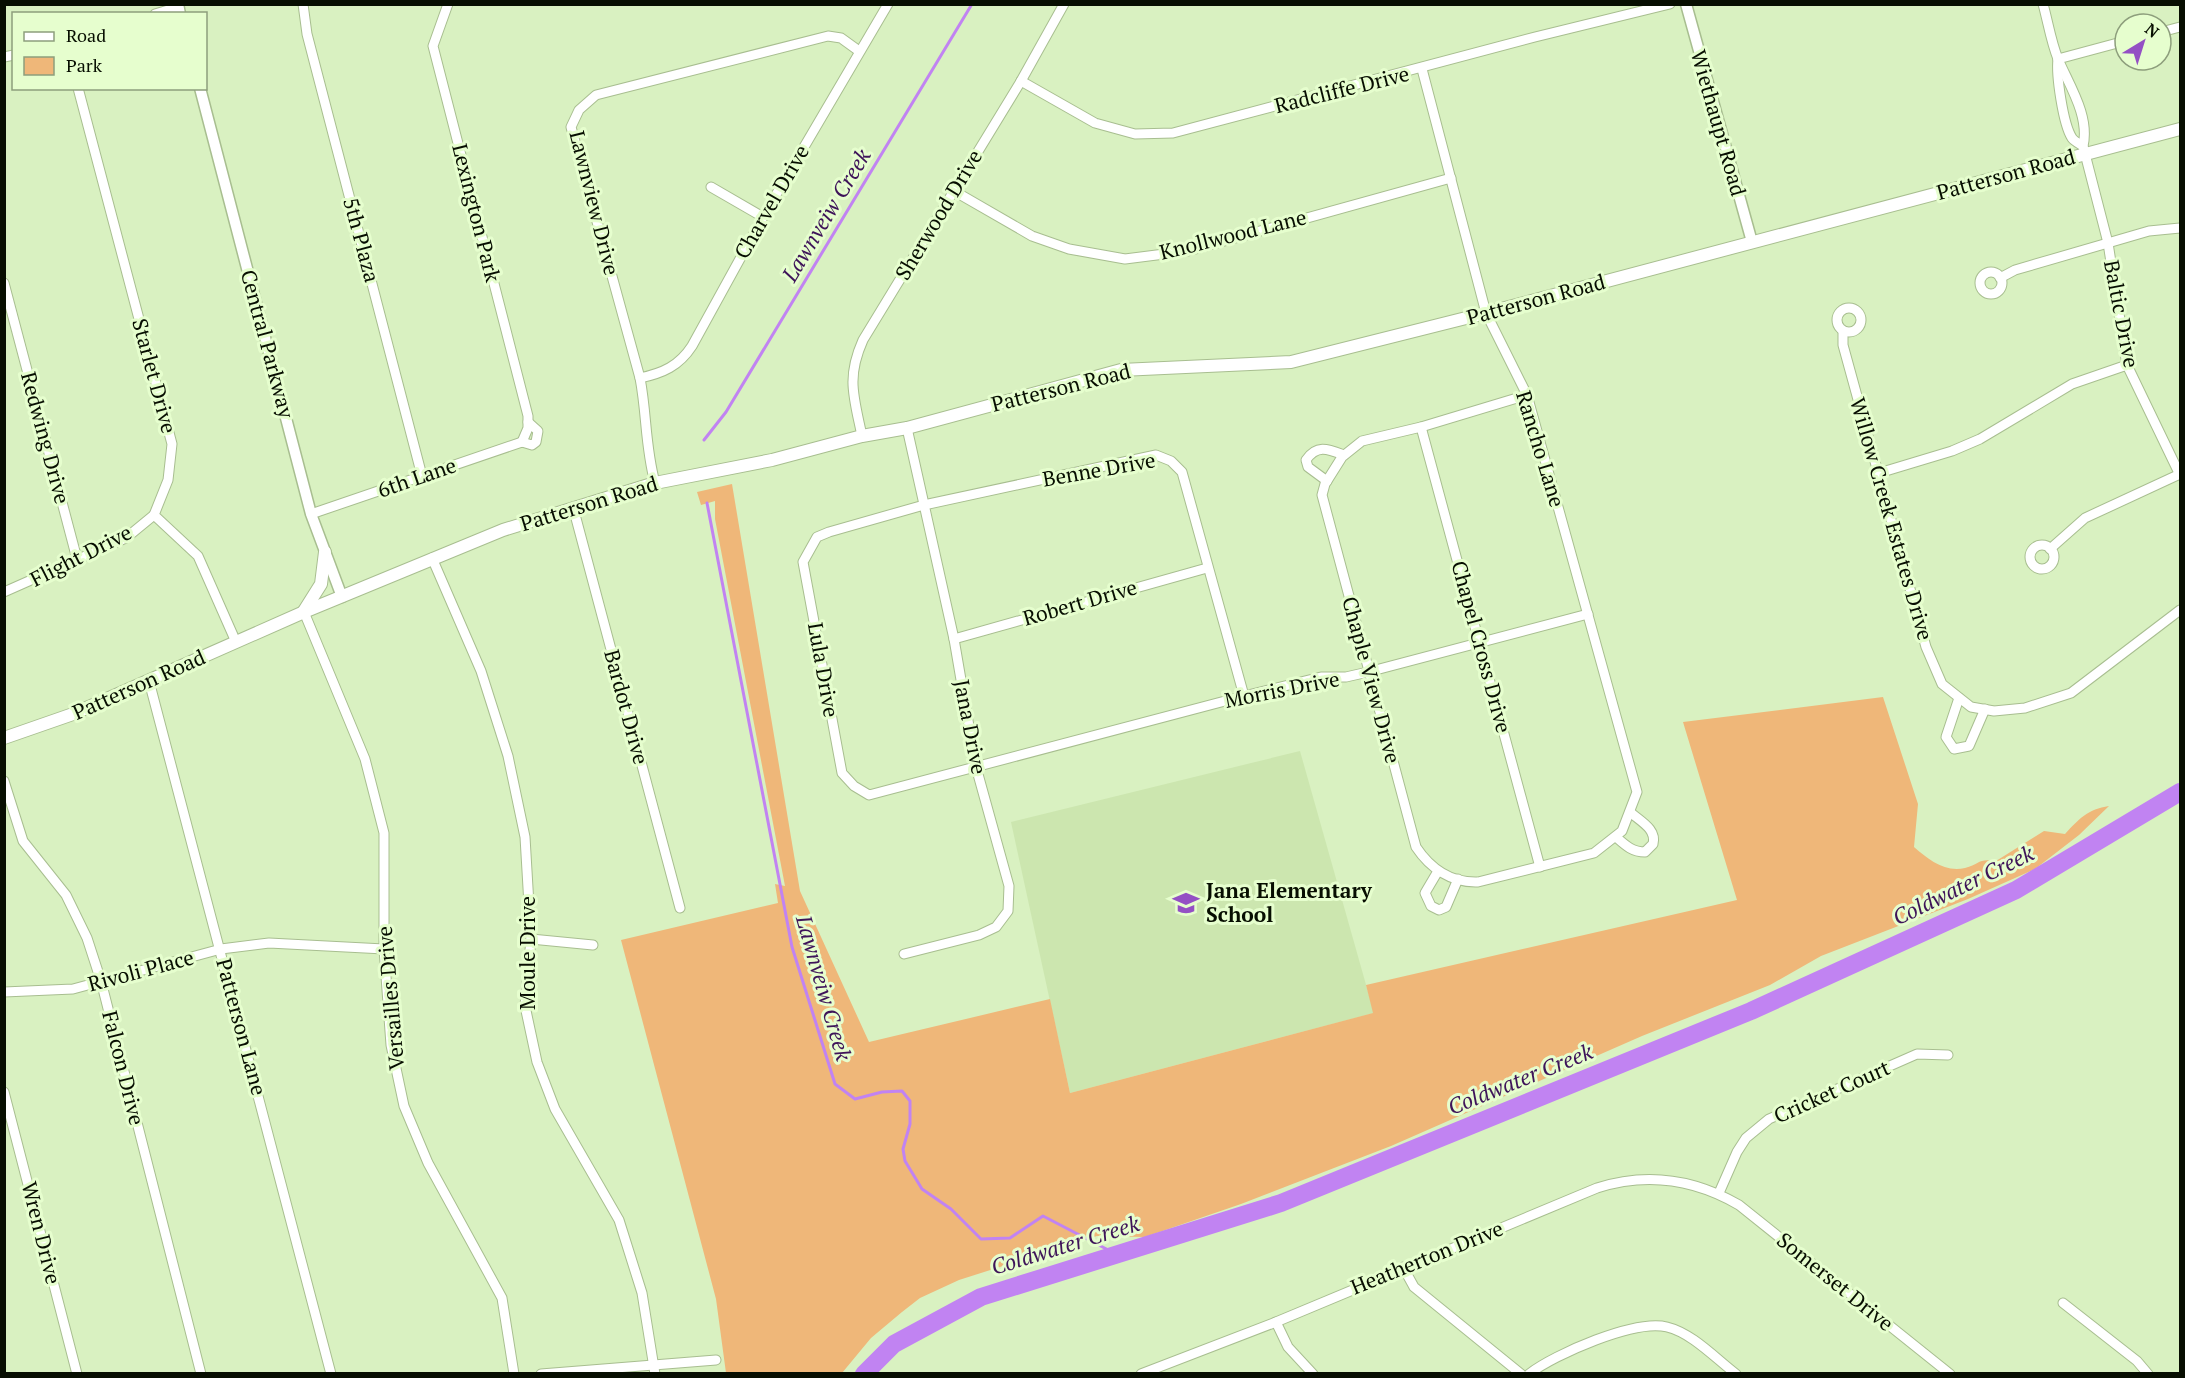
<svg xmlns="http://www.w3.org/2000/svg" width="2185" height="1378" font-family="'PT Serif',serif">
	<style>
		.built { fill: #cce6af }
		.green { fill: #efb779 }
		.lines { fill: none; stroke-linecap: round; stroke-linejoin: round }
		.stream { stroke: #c183f2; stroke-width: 3 }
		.river { stroke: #c183f2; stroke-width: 18 }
		.minor-casing { stroke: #a8be90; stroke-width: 11 }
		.tertiary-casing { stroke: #a8be90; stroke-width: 13 }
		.secondary-casing { stroke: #a8be90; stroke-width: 14 }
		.minor { stroke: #fff; stroke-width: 9 }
		.tertiary { stroke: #fff; stroke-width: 10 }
		.secondary { stroke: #fff; stroke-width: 12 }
		.labels { text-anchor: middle; stroke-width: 6; stroke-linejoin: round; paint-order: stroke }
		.street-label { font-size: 21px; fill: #070e01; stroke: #e6fece }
		.poi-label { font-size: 21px; font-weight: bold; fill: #070e01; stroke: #e6fece; text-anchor: start }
		.water-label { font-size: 22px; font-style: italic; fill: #3e1459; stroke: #e6fece }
	</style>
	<rect width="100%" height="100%" fill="#d9f1c1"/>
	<path class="built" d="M 1300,751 L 1374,1013 L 1070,1093 L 1011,822 Z"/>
	<path class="green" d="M 732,484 L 800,891 L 869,1042 L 1050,999 L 1070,1093 L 1373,1013 L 1366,985 L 1737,900 L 1683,722 L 1883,697 L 1918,804 L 1914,847 C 1928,859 1945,873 1965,868 C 1980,864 1978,858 1996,861 L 2044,831 L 2065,834 C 2079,819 2088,809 2109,806 L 2079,835 L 2035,869 L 1968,899 L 1821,956 L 1770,985 L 1642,1036 L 1391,1146 L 1241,1204 L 1145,1237 L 1097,1236 L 959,1280 L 920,1298 L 902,1312 L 871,1338 L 842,1373 L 726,1373 L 716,1299 L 621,940 L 778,903 L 775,884 L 785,886 L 715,519 L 715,501 L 701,505 L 697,492 Z"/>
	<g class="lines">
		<g class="stream">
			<path d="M 704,440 L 726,412 L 972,4"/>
			<path d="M 707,503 L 792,947 L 835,1084 L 855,1099 L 882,1092 L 902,1091 L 910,1101 L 910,1124 L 903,1149 L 905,1161 L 922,1189 L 951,1209 L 981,1239 L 1010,1238 L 1043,1216 L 1116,1254"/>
		</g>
		<path class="river" d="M 864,1374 L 894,1344 L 981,1297 L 1281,1203 L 1751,1011 L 2016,890 L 2180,792"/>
		<g class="minor-casing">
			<g id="minor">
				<path d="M 303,4 L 307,34 L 422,476"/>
				<path d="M 448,4 L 433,46 L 528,416 L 528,428 L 522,442"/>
				<path d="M 2043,4 C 2048,22 2051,42 2058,59 C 2069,85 2090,116 2083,146 L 2108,243 L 2127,365 L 2180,475"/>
				<path d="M 155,14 L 178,7"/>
				<path d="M 2161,32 L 2180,27"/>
				<path d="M 4,57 L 14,55"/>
				<path d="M 2058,59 C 2056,75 2063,124 2072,138 C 2074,141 2080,144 2083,146"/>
				<path d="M 2058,59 L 2125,41"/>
				<path d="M 1422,69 L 1486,313 L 1527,395 L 1637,792 L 1622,831 L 1594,853 L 1478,882 C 1451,883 1430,868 1416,847 L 1322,495 L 1325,484 L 1342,457 L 1362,441 L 1421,427 L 1527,395"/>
				<path d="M 1021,81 L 1095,123 L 1135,134 L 1173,133 L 1535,37 L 1670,4"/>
				<path d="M 78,88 L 172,444 L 168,480 L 154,515 L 198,556 L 236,642"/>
				<path d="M 711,187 L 763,217"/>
				<path d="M 954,191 L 1032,236 L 1069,249 L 1125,259 L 1188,251 L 1451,178"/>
				<circle cx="1991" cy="283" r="11"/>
				<path d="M 2000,278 L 2015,270 L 2149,231 L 2180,228"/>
				<path d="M 4,283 L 77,559"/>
				<circle cx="1849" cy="320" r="12"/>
				<path d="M 1843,331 L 1843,345 L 1926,647 L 1942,684 L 1971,707 L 1994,711 L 2025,708 L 2071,693 L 2180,610"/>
				<path d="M 640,378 C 663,373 679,366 692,346 L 763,217 L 888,4"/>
				<path d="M 1421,427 L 1540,867"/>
				<path d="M 862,436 C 854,397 846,378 863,340 L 1021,81 L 1064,4"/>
				<path d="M 522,442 L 532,445 L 536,442 L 538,431 L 528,422"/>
				<path d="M 1879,473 L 1952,451 L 1980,439 L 2072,384 L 2127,365"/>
				<path d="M 1327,481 L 1308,467 L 1306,460 C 1317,444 1328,449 1344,455"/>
				<path d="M 655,483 C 645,446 647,415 640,378 L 571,127 L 579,110 L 596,95 L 828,36 L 841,38 L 859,51"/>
				<path d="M 573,507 L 680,908"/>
				<path d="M 311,514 L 522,442"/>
				<circle cx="2042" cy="557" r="12"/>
				<path d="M 2050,549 L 2085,518 L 2180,474"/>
				<path d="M 432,558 L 481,671 L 508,756 L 525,837 L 531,939 L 525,1006 L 537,1062 L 555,1109 L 619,1220 L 642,1293 L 655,1374"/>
				<path d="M 4,592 L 126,538 L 154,515"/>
				<path d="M 304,612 L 365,759 L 384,833 L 384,949 L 391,1045 L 404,1106 L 428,1163 L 502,1298 L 514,1374"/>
				<path d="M 954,639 L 1207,568"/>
				<path d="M 149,681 L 331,1374"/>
				<path d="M 1244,696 L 1182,472 L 1171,461 L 1156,455 L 924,505 L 829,532 L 817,537 L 803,562 L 842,773 L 854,786 L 869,795 L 1244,696 L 1321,677 L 1346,677 L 1368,672 L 1588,614"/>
				<path d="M 1959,698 L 1946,737 L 1954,749 L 1969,746 L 1985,709"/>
				<path d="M 4,781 L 23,841 L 66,895 L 87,938 L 101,981 L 201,1374"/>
				<path d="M 1616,837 C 1625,845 1632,852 1645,852 L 1653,844 C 1657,829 1640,821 1630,812"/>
				<path d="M 1438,871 L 1425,893 L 1431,906 L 1439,910 L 1446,907 L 1458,879"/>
				<path d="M 531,939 L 593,945"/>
				<path d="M 904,954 L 979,935 L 996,927 L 1008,911 L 1009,886 L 976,767 L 954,639 L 907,428"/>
				<path d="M 4,992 L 73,989 L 221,949 L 269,943 L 384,949"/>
				<path d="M 4,1092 L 77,1374"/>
				<path d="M 1719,1193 L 1737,1152 L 1746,1138 L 1769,1119 L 1917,1054 L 1948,1055"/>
				<path d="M 1403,1267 L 1414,1287 L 1521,1374"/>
				<path d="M 2063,1303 L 2137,1361 L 2148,1374"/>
				<path d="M 1276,1322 L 1288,1347 L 1313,1374"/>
				<path d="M 541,1374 L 716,1360"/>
				<path d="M 1141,1374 L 1276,1322 L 1597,1188 C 1647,1172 1694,1179 1739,1205 L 1950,1374"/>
				<path d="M 1529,1374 C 1555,1354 1635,1319 1667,1327 C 1692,1333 1715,1358 1736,1374"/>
			</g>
		</g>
		<g class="tertiary-casing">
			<g id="tertiary">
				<path d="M 178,4 L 180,14"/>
				<path d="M 1686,4 L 1752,242"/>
				<path d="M 200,88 L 311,514 L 342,597"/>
			</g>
		</g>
		<g class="secondary-casing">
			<g id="secondary">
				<path d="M 304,611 L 321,584 L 325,552"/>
				<path d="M 4,738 L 73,714 L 304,612 L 503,530 L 655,483 L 772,460 L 862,436 L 907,428 L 1121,370 L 1291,362 L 1486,313 L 2180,129"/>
			</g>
		</g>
		<use href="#minor" class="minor"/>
		<use href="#tertiary" class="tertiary"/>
		<use href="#secondary" class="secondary"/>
	</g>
	<defs>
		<g id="school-bare" transform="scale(2.07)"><path d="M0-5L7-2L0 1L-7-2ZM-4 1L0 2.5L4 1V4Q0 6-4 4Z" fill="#9450c4" stroke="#e6fece" stroke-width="2.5" paint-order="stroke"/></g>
	</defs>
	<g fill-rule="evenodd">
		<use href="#school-bare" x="1186" y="903"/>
	</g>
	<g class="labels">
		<g class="street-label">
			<text transform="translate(1342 90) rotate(-14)" y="7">Radcliffe Drive</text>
			<text transform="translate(1718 123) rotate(74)" y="7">Wiethaupt Road</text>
			<text transform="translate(2006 175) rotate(-15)" y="7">Patterson Road</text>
			<text transform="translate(772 202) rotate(-60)" y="7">Charvel Drive</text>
			<text transform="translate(594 203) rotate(76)" y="7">Lawnview Drive</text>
			<text transform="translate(476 213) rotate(76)" y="7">Lexington Park</text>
			<text transform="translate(939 215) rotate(-59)" y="7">Sherwood Drive</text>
			<text transform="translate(1233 235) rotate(-14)" y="7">Knollwood Lane</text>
			<text transform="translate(361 240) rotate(75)" y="7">5th Plaza</text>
			<text transform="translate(1536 300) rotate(-15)" y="7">Patterson Road</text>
			<text transform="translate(2121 314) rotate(79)" y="7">Baltic Drive</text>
			<text transform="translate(267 344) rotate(75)" y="7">Central Parkway</text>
			<text transform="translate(154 376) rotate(75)" y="7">Starlet Drive</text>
			<text transform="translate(1061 388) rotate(-14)" y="7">Patterson Road</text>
			<text transform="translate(45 438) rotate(75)" y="7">Redwing Drive</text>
			<text transform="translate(1540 449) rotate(73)" y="7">Rancho Lane</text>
			<text transform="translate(1099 470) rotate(-10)" y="7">Benne Drive</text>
			<text transform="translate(417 478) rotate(-19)" y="7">6th Lane</text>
			<text transform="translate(589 504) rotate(-17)" y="7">Patterson Road</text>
			<text transform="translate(1891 519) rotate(74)" y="7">Willow Creek Estates Drive</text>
			<text transform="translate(81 556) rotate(-27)" y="7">Flight Drive</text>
			<text transform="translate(1080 603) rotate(-16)" y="7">Robert Drive</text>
			<text transform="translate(1481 647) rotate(75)" y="7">Chapel Cross Drive</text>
			<text transform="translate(823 670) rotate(80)" y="7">Lula Drive</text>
			<text transform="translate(1371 680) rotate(75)" y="7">Chaple View Drive</text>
			<text transform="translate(139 685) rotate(-24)" y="7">Patterson Road</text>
			<text transform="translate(1282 690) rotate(-11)" y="7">Morris Drive</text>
			<text transform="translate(626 707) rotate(75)" y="7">Bardot Drive</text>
			<text transform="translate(970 727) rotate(79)" y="7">Jana Drive</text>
			<text transform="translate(528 953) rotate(-90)" y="7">Moule Drive</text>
			<text transform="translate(141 971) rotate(-15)" y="7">Rivoli Place</text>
			<text transform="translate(391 998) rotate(-95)" y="7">Versailles Drive</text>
			<text transform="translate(241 1027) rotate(75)" y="7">Patterson Lane</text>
			<text transform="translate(123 1068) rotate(76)" y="7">Falcon Drive</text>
			<text transform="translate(1832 1092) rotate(-24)" y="7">Cricket Court</text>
			<text transform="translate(41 1233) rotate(76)" y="7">Wren Drive</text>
			<text transform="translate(1427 1258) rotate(-22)" y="7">Heatherton Drive</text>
			<text transform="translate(1835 1282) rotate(39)" y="7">Somerset Drive</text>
		</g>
		<g class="poi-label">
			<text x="1206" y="898">Jana Elementary<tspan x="1206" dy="24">School</tspan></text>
		</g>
		<g class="water-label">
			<text transform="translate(826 215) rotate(-59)" y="8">Lawnveiw Creek</text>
			<text transform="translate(1963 885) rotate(-26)" y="8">Coldwater Creek</text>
			<text transform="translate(824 988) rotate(74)" y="8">Lawnveiw Creek</text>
			<text transform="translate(1520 1079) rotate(-22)" y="8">Coldwater Creek</text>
			<text transform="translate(1065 1245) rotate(-17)" y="8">Coldwater Creek</text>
		</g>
	</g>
	<rect width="2185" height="1378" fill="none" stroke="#070e01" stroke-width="12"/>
	<rect x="12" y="12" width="195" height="78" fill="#e6fece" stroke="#8d9e7c" stroke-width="1.5"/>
	<rect x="24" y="32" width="30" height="9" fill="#ffffff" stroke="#8d9e7c" stroke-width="1.5"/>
	<text x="66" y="42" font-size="18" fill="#070e01">Road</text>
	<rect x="24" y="57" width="30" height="18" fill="#efb779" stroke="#8d9e7c" stroke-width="1.5"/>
	<text x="66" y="72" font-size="18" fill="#070e01">Park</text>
	<g transform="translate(2143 42) rotate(38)"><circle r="28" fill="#e6fece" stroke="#8d9e7c" stroke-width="1.5"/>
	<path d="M0-4.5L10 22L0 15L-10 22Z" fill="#9450c4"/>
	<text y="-9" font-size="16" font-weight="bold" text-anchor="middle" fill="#070e01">N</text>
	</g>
</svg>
